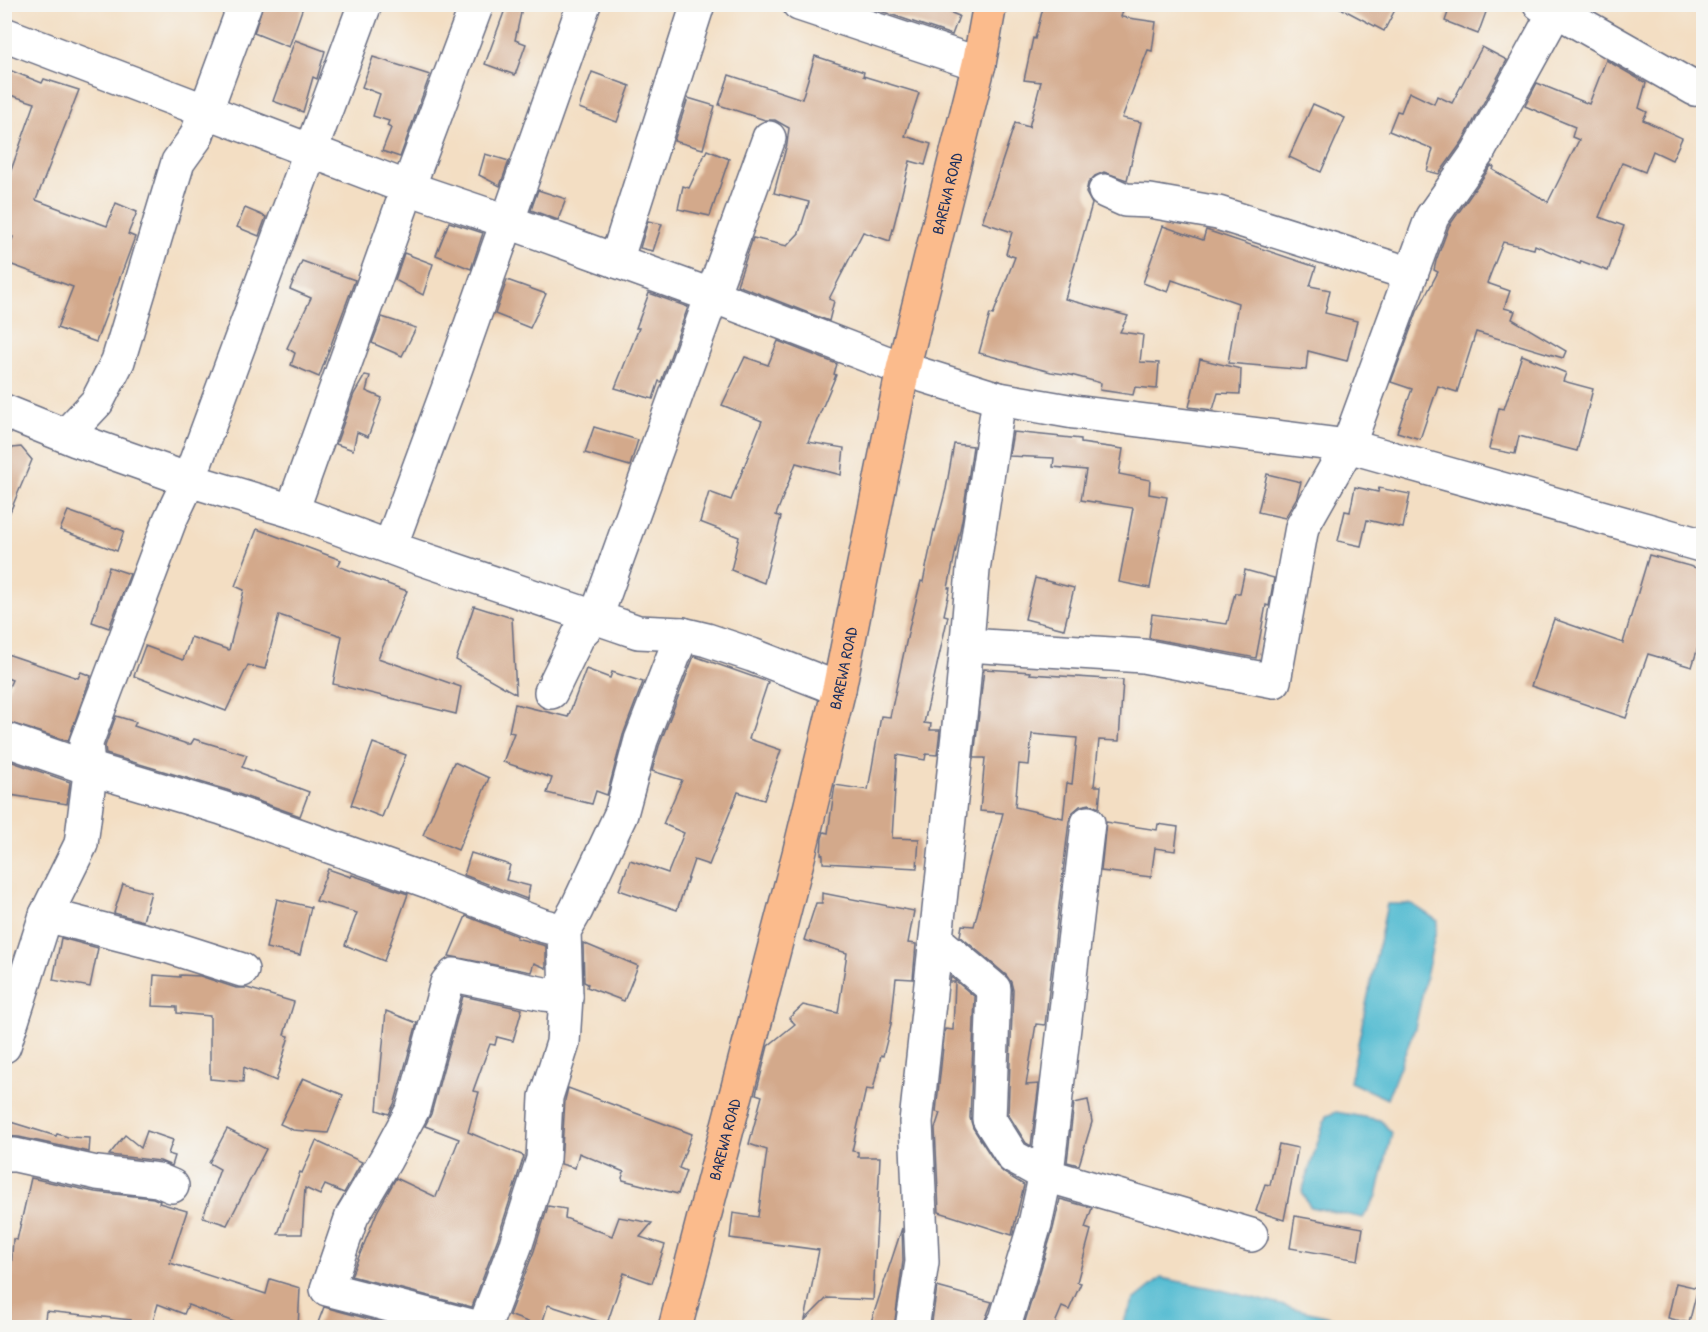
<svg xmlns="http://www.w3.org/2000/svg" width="1708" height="1332" font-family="'Patrick Hand',sans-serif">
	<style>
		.water { fill: #53bbd1; stroke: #377598; stroke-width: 1.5 }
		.building { fill: #d3a98b; fill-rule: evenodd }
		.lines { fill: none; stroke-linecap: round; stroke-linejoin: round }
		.minor-casing { stroke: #676c81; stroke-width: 36 }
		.major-casing { stroke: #676c81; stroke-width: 36 }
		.minor { stroke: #fff; stroke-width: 33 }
		.major { stroke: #fbbb8c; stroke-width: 33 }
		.labels { text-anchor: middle; stroke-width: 4.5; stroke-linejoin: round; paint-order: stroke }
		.street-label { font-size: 16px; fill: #1b2f5e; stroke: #f6f6f2 }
	</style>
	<rect width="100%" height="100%" fill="#f6f6f2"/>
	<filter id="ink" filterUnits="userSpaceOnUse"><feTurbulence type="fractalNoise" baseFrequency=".0167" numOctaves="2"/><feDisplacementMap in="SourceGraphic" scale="12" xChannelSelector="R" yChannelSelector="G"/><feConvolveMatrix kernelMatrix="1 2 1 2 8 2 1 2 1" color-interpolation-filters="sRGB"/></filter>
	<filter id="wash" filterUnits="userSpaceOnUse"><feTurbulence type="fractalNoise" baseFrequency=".008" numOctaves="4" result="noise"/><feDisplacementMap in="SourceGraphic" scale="24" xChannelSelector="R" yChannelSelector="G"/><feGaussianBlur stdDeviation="1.35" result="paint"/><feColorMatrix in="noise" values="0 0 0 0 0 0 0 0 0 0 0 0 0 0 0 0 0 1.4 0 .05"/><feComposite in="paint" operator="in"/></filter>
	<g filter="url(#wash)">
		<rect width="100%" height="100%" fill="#f3dec3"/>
		<g class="water">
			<path d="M 1387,904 L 1412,904 L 1438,921 L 1415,1028 L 1387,1099 L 1350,1082 Z"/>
			<path d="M 1336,1112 L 1380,1120 L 1392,1133 L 1377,1196 L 1363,1218 L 1310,1207 L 1302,1192 L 1326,1116 Z"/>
			<path d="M 1161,1278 L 1217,1289 L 1369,1327 L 1121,1327 L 1134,1300 Z"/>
		</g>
		<g id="blocks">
			<g class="building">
				<path d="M 263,4 L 304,4 L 289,47 L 254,33 Z"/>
				<path d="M 507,4 L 523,4 L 515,40 L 526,44 L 515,75 L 485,64 Z"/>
				<path d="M 860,4 L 929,4 L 959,16 L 952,35 Z"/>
				<path d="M 1044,4 L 1125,4 L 1121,17 L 1156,22 L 1152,51 L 1148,50 L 1122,118 L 1141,122 L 1127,180 L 1104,172 L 1095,176 L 1088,183 L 1086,193 L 1092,204 L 1065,299 L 1128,316 L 1120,332 L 1143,335 L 1140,362 L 1159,363 L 1157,389 L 1135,387 L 1133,395 L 1100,390 L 1101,383 L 1071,375 L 1051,372 L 979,353 L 990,314 L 993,315 L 1015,257 L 1006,254 L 1012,232 L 982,222 L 1015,123 L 1029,127 L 1041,82 L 1024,80 L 1033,38 L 1035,39 Z"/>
				<path d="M 1333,4 L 1398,4 L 1384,31 Z"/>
				<path d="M 1451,4 L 1489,4 L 1478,34 L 1445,21 Z"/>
				<path d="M 295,40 L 325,51 L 317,79 L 313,77 L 303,112 L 273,101 Z"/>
				<path d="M 1482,47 L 1507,60 L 1462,142 L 1439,174 L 1427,171 L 1433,149 L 1389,131 L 1397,111 L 1401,112 L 1409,92 L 1434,104 L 1437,96 L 1452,103 Z"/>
				<path d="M 815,56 L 864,72 L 863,76 L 919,93 L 905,136 L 931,144 L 925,165 L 910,161 L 890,241 L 863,232 L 829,299 L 834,301 L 829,321 L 737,285 L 753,238 L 787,246 L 799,233 L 809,202 L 774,193 L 787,144 L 789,128 L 775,120 L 765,120 L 719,105 L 729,75 L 802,99 Z"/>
				<path d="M 373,57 L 430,75 L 400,157 L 382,151 L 391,128 L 387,126 L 389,121 L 373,116 L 380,94 L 362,87 Z"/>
				<path d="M 1606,60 L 1646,83 L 1639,108 L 1647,112 L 1643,120 L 1682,138 L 1672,160 L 1653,151 L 1645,172 L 1622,163 L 1599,217 L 1624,226 L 1608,271 L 1581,261 L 1580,264 L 1535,245 L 1534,249 L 1503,242 L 1487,283 L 1510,291 L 1504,308 L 1515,311 L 1512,319 L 1566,351 L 1563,358 L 1476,332 L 1457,392 L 1438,386 L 1420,439 L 1397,432 L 1412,389 L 1391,382 L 1417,312 L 1438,272 L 1434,270 L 1436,261 L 1449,226 L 1491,166 L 1494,167 L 1493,170 L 1548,202 L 1579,140 L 1572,137 L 1575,127 L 1525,106 L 1537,83 L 1589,104 Z"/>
				<path d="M 4,68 L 42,83 L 44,79 L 79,90 L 36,200 L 107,226 L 116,203 L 137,212 L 128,234 L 135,237 L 96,342 L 57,328 L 73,287 L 4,262 L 13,237 L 4,234 L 4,221 L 11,203 L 4,201 L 4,190 L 35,103 L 4,93 Z"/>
				<path d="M 592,72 L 630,86 L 617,122 L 579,108 Z"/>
				<path d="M 688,98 L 715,106 L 703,149 L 674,141 Z"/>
				<path d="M 1313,104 L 1345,118 L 1321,172 L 1289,157 Z"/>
				<path d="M 707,150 L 729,159 L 710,216 L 678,209 L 683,186 L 689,188 Z"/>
				<path d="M 485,154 L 509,161 L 500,186 L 479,175 Z"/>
				<path d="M 538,190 L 566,199 L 558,220 L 531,210 Z"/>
				<path d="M 245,208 L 266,217 L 259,236 L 237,227 Z"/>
				<path d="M 648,221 L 662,224 L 653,251 L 640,248 Z"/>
				<path d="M 449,222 L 483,233 L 471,269 L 436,255 Z"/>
				<path d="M 1163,226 L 1203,240 L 1206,230 L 1316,267 L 1310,286 L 1330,290 L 1325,313 L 1357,321 L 1347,361 L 1308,351 L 1306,370 L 1228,363 L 1238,303 L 1172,280 L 1168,292 L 1143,283 Z"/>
				<path d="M 404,253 L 433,264 L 423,295 L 395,280 Z"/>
				<path d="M 302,261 L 355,280 L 319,377 L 291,365 L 295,353 L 287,348 L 311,298 L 290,289 Z"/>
				<path d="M 507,280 L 546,294 L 530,328 L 495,314 Z"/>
				<path d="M 649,293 L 688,307 L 661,382 L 659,381 L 653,399 L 615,388 L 639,328 L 636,328 Z"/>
				<path d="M 382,317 L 416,328 L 402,356 L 372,343 Z"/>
				<path d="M 778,341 L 837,364 L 834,374 L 836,375 L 808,442 L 844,448 L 841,475 L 796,463 L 776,515 L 781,517 L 764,583 L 731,570 L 739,537 L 700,522 L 709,492 L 731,500 L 762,421 L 722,405 L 745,357 L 768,365 Z"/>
				<path d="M 1522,355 L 1566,373 L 1563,381 L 1593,389 L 1577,451 L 1519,436 L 1515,454 L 1489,449 L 1499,408 L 1504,409 Z"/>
				<path d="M 1200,359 L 1241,369 L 1240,394 L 1218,393 L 1213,410 L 1189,407 Z"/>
				<path d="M 365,375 L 370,376 L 366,391 L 382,398 L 368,437 L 357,432 L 353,450 L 336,444 L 354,394 Z"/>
				<path d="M 594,427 L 638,440 L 630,466 L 585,453 Z"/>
				<path d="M 1013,432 L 1081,439 L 1081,443 L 1123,449 L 1119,474 L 1150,480 L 1149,494 L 1167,497 L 1150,588 L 1119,582 L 1133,508 L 1081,500 L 1086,470 L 1053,467 L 1054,458 L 1009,456 Z"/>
				<path d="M 954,444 L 973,446 L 962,520 L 948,588 L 950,588 L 944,615 L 948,616 L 924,723 L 931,724 L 930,730 L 940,730 L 937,755 L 926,754 L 925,760 L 897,755 L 892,838 L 919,839 L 917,868 L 823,863 L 823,855 L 821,854 L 822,838 L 824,832 L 828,833 L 835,785 L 868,790 L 881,716 L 890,717 L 910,624 L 921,581 L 923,582 L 934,530 L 935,531 L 946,489 Z"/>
				<path d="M 21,447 L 32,460 L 4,526 L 4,449 Z"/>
				<path d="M 1267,474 L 1301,482 L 1297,497 L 1285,518 L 1258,512 Z"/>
				<path d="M 1355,487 L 1378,492 L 1379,488 L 1410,494 L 1403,528 L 1367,520 L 1361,546 L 1338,541 L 1345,511 L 1350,512 Z"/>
				<path d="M 68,511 L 124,531 L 117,551 L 60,530 Z"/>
				<path d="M 257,529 L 341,560 L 338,566 L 407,591 L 378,658 L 461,687 L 456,714 L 333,684 L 342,636 L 279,615 L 265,669 L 248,665 L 226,711 L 134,676 L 145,646 L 183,660 L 191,637 L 229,650 L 244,590 L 235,586 Z"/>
				<path d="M 1649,555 L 1704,570 L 1704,628 L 1692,667 L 1648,654 L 1626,718 L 1531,686 L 1554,619 L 1623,643 Z"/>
				<path d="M 109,567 L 130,574 L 109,628 L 92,622 Z"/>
				<path d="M 1245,570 L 1274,578 L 1269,606 L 1266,605 L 1256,658 L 1149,638 L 1152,614 L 1227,624 L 1235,593 L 1240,593 Z"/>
				<path d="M 1035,578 L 1074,588 L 1064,629 L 1025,619 Z"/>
				<path d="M 474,606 L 512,618 L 516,694 L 456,660 Z"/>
				<path d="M 4,653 L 78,678 L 81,672 L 91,676 L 68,741 L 4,721 L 4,698 L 12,680 L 4,677 Z"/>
				<path d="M 694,656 L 768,682 L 749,739 L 781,750 L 764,800 L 738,792 L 709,865 L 694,860 L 677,910 L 619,890 L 630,860 L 668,873 L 684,833 L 663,824 L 682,780 L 652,771 L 659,746 Z"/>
				<path d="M 586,669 L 610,678 L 612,672 L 643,682 L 623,735 L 607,795 L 596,791 L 592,804 L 547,793 L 552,778 L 503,762 L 514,733 L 509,732 L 515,704 L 568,717 Z"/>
				<path d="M 984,669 L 1031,672 L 1030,674 L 1123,680 L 1119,741 L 1099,740 L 1094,786 L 1101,786 L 1099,808 L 1090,804 L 1080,806 L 1073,812 L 1069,821 L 1045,1025 L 1036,1024 L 1026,1085 L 1039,1084 L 1031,1146 L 1026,1143 L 1008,1114 L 1013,990 L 1011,982 L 1006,975 L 960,936 L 962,925 L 974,926 L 1003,813 L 980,811 L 985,758 L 974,758 ZM 1032,734 L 1077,738 L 1072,784 L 1067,783 L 1063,818 L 1015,807 L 1019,764 L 1029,765 Z"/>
				<path d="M 116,716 L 136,722 L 134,726 L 187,744 L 191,744 L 194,739 L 247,755 L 242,767 L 309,792 L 300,816 L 227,790 L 106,754 L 105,746 Z"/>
				<path d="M 373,743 L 406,755 L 382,817 L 351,805 Z"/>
				<path d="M 7,760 L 70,782 L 67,804 L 4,794 Z"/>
				<path d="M 454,762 L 489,778 L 458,850 L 423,835 Z"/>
				<path d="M 1106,822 L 1157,830 L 1158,824 L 1178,827 L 1175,851 L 1155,848 L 1151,877 L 1101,871 Z"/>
				<path d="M 471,853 L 510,865 L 506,880 L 530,886 L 527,899 L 464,875 Z"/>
				<path d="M 328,869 L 351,877 L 352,875 L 408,894 L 384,961 L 345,945 L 357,913 L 316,901 Z"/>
				<path d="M 123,884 L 151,892 L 143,921 L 114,913 Z"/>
				<path d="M 822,893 L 914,911 L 908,943 L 916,944 L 913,979 L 896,978 L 891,1024 L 883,1056 L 881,1055 L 873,1090 L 866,1089 L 852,1151 L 858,1152 L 858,1157 L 880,1157 L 873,1300 L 827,1298 L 805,1320 L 819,1250 L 730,1238 L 733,1213 L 758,1217 L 767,1150 L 749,1144 L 762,1096 L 756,1094 L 768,1046 L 795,1024 L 789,1018 L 803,1005 L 838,1013 L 847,953 L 804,940 L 816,903 L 822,903 Z"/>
				<path d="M 277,899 L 311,907 L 300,955 L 266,948 Z"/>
				<path d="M 466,916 L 517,936 L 516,938 L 546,946 L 546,968 L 534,963 L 531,972 L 449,956 Z"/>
				<path d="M 61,938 L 98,948 L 90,987 L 53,980 Z"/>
				<path d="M 583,943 L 638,966 L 624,1001 L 587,987 L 588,984 L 584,982 Z"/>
				<path d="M 154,975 L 180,977 L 180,975 L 200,976 L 236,988 L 247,988 L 294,1002 L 284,1035 L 289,1036 L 276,1081 L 244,1067 L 243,1082 L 210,1079 L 210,1016 L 177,1013 L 177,1007 L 152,1006 Z"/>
				<path d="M 951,977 L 975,997 L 970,1118 L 973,1128 L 998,1167 L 1004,1173 L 1024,1185 L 1012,1235 L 939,1212 L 935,1128 L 940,1113 L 936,1112 L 945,1029 L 953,1030 L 955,982 L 950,982 Z"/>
				<path d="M 463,996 L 522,1009 L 513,1041 L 497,1037 L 495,1045 L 490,1044 L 473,1091 L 479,1092 L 468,1132 L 524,1156 L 498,1238 L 472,1307 L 351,1276 L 377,1212 L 396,1178 L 436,1197 L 459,1139 L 425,1126 L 431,1114 Z"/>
				<path d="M 386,1011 L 417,1023 L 395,1102 L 389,1114 L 377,1110 Z"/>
				<path d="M 303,1078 L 343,1095 L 328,1133 L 293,1130 L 280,1124 Z"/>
				<path d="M 568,1088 L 692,1134 L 679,1168 L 686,1171 L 678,1194 L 623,1180 L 622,1178 L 624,1172 L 579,1153 L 575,1168 L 561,1164 L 565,1100 Z"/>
				<path d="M 1088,1100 L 1092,1122 L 1079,1165 L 1067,1162 L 1074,1103 Z"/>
				<path d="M 4,1120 L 56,1136 L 57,1134 L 68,1137 L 90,1138 L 89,1152 L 19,1137 L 4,1136 Z"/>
				<path d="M 227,1129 L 266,1149 L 227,1225 L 203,1217 L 220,1169 L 209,1163 Z"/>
				<path d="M 147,1131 L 173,1140 L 168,1154 L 175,1156 L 172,1166 L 160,1161 L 109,1155 L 125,1135 L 141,1148 Z"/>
				<path d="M 316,1141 L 362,1162 L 344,1193 L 325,1185 L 320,1195 L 305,1188 L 302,1234 L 278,1234 L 300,1172 L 302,1173 Z"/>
				<path d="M 1279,1144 L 1298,1148 L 1284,1220 L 1256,1211 L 1265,1184 L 1270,1185 Z"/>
				<path d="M 31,1178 L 95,1192 L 153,1198 L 160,1201 L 159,1203 L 187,1211 L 170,1263 L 266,1294 L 270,1279 L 300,1288 L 298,1328 L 250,1328 L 188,1305 L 184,1314 L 158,1304 L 151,1328 L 129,1328 L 131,1320 L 46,1311 L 44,1328 L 7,1328 L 11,1301 L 7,1301 L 9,1269 L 11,1270 L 13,1239 L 17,1240 Z"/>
				<path d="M 1060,1199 L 1092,1208 L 1085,1228 L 1091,1230 L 1077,1282 L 1081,1283 L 1069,1310 L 1062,1307 L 1056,1321 L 1057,1328 L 1023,1328 L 1053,1229 Z"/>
				<path d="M 548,1206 L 566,1209 L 565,1218 L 612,1236 L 619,1217 L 652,1223 L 640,1237 L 665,1245 L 652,1283 L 624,1273 L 607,1324 L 548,1305 L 541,1327 L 509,1315 L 534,1251 Z"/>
				<path d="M 1295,1216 L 1363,1228 L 1358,1260 L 1290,1248 Z"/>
				<path d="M 902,1228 L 903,1261 L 894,1328 L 869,1328 Z"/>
				<path d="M 1676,1283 L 1698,1288 L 1689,1323 L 1668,1318 Z"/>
				<path d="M 937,1287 L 992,1302 L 982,1328 L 931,1328 Z"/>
				<path d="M 324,1307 L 402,1328 L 316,1328 Z"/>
			</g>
		</g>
	</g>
	<g filter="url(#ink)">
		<use href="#blocks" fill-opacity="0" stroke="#676c81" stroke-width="1.5"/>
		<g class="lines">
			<g class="minor-casing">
				<g id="minor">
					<path d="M 799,4 L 979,64"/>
					<path d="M 1540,4 L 1556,10 L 1695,89 L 1704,84"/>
					<path d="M 4,34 L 408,188 L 506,221 L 713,296 L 903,369 L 999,399 L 1074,412 L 1348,446 L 1704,546"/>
					<path d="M 1105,191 L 1125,200 L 1150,201 L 1218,213 L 1411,274"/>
					<path d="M 616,261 L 698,4"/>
					<path d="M 4,411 L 76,440 L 189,480 L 292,511 L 405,553 L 615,624 L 638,632 L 682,634 L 707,640 L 752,655 L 839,689"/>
					<path d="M 66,435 L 97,402 L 118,361 L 178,162 L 196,137 L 245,4"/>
					<path d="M 292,511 L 408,188 L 477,4"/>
					<path d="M 390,547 L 454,373 L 584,4"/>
					<path d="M 967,645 L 1143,656 L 1274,681 L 1302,527 L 1348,446 L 1432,217 L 1478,152 L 1556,10"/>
					<path d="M 551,692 L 579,634 L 596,617 L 769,138"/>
					<path d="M 4,739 L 88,768 L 222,808 L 430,882 L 541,925 L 564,931"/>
					<path d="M 46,915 L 170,947 L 242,970"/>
					<path d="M 936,940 L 994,989 L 989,1119 L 1013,1157 L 1046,1175 L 1251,1235"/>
					<path d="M 4,1046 L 46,915 L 81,844 L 89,781 L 86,743 L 170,520 L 189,480 L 365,4"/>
					<path d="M 4,1155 L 15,1155 L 97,1173 L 158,1180 L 172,1186"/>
					<path d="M 479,1328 L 327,1289 L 352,1216 L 386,1159 L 413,1109 L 447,983 L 454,975 L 544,994 L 566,996"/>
					<path d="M 484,1328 L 516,1244 L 543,1159 L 546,1097 L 563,1043 L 566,996 L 564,931 L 576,910 L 621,814 L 641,740 L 682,634"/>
					<path d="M 912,1328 L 922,1262 L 916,1122 L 963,689 L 973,570 L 999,399"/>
					<path d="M 1001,1328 L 1006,1320 L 1035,1224 L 1048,1164 L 1088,823"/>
				</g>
			</g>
			<g class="major-casing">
				<g id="major">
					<path id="s1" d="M 675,1328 L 799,854 L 839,689 L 903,369 L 979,64 L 990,4"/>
				</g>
			</g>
			<use href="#minor" class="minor"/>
			<use href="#major" class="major"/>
		</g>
	</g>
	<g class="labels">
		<g class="street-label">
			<text dy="6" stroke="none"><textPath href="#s1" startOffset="1167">BAREWA ROAD</textPath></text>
			<text dy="6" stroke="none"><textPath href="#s1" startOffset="681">BAREWA ROAD</textPath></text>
			<text dy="6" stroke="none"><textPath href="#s1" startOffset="195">BAREWA ROAD</textPath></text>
		</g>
	</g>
	<rect width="1708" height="1332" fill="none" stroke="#f6f6f2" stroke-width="24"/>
</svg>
